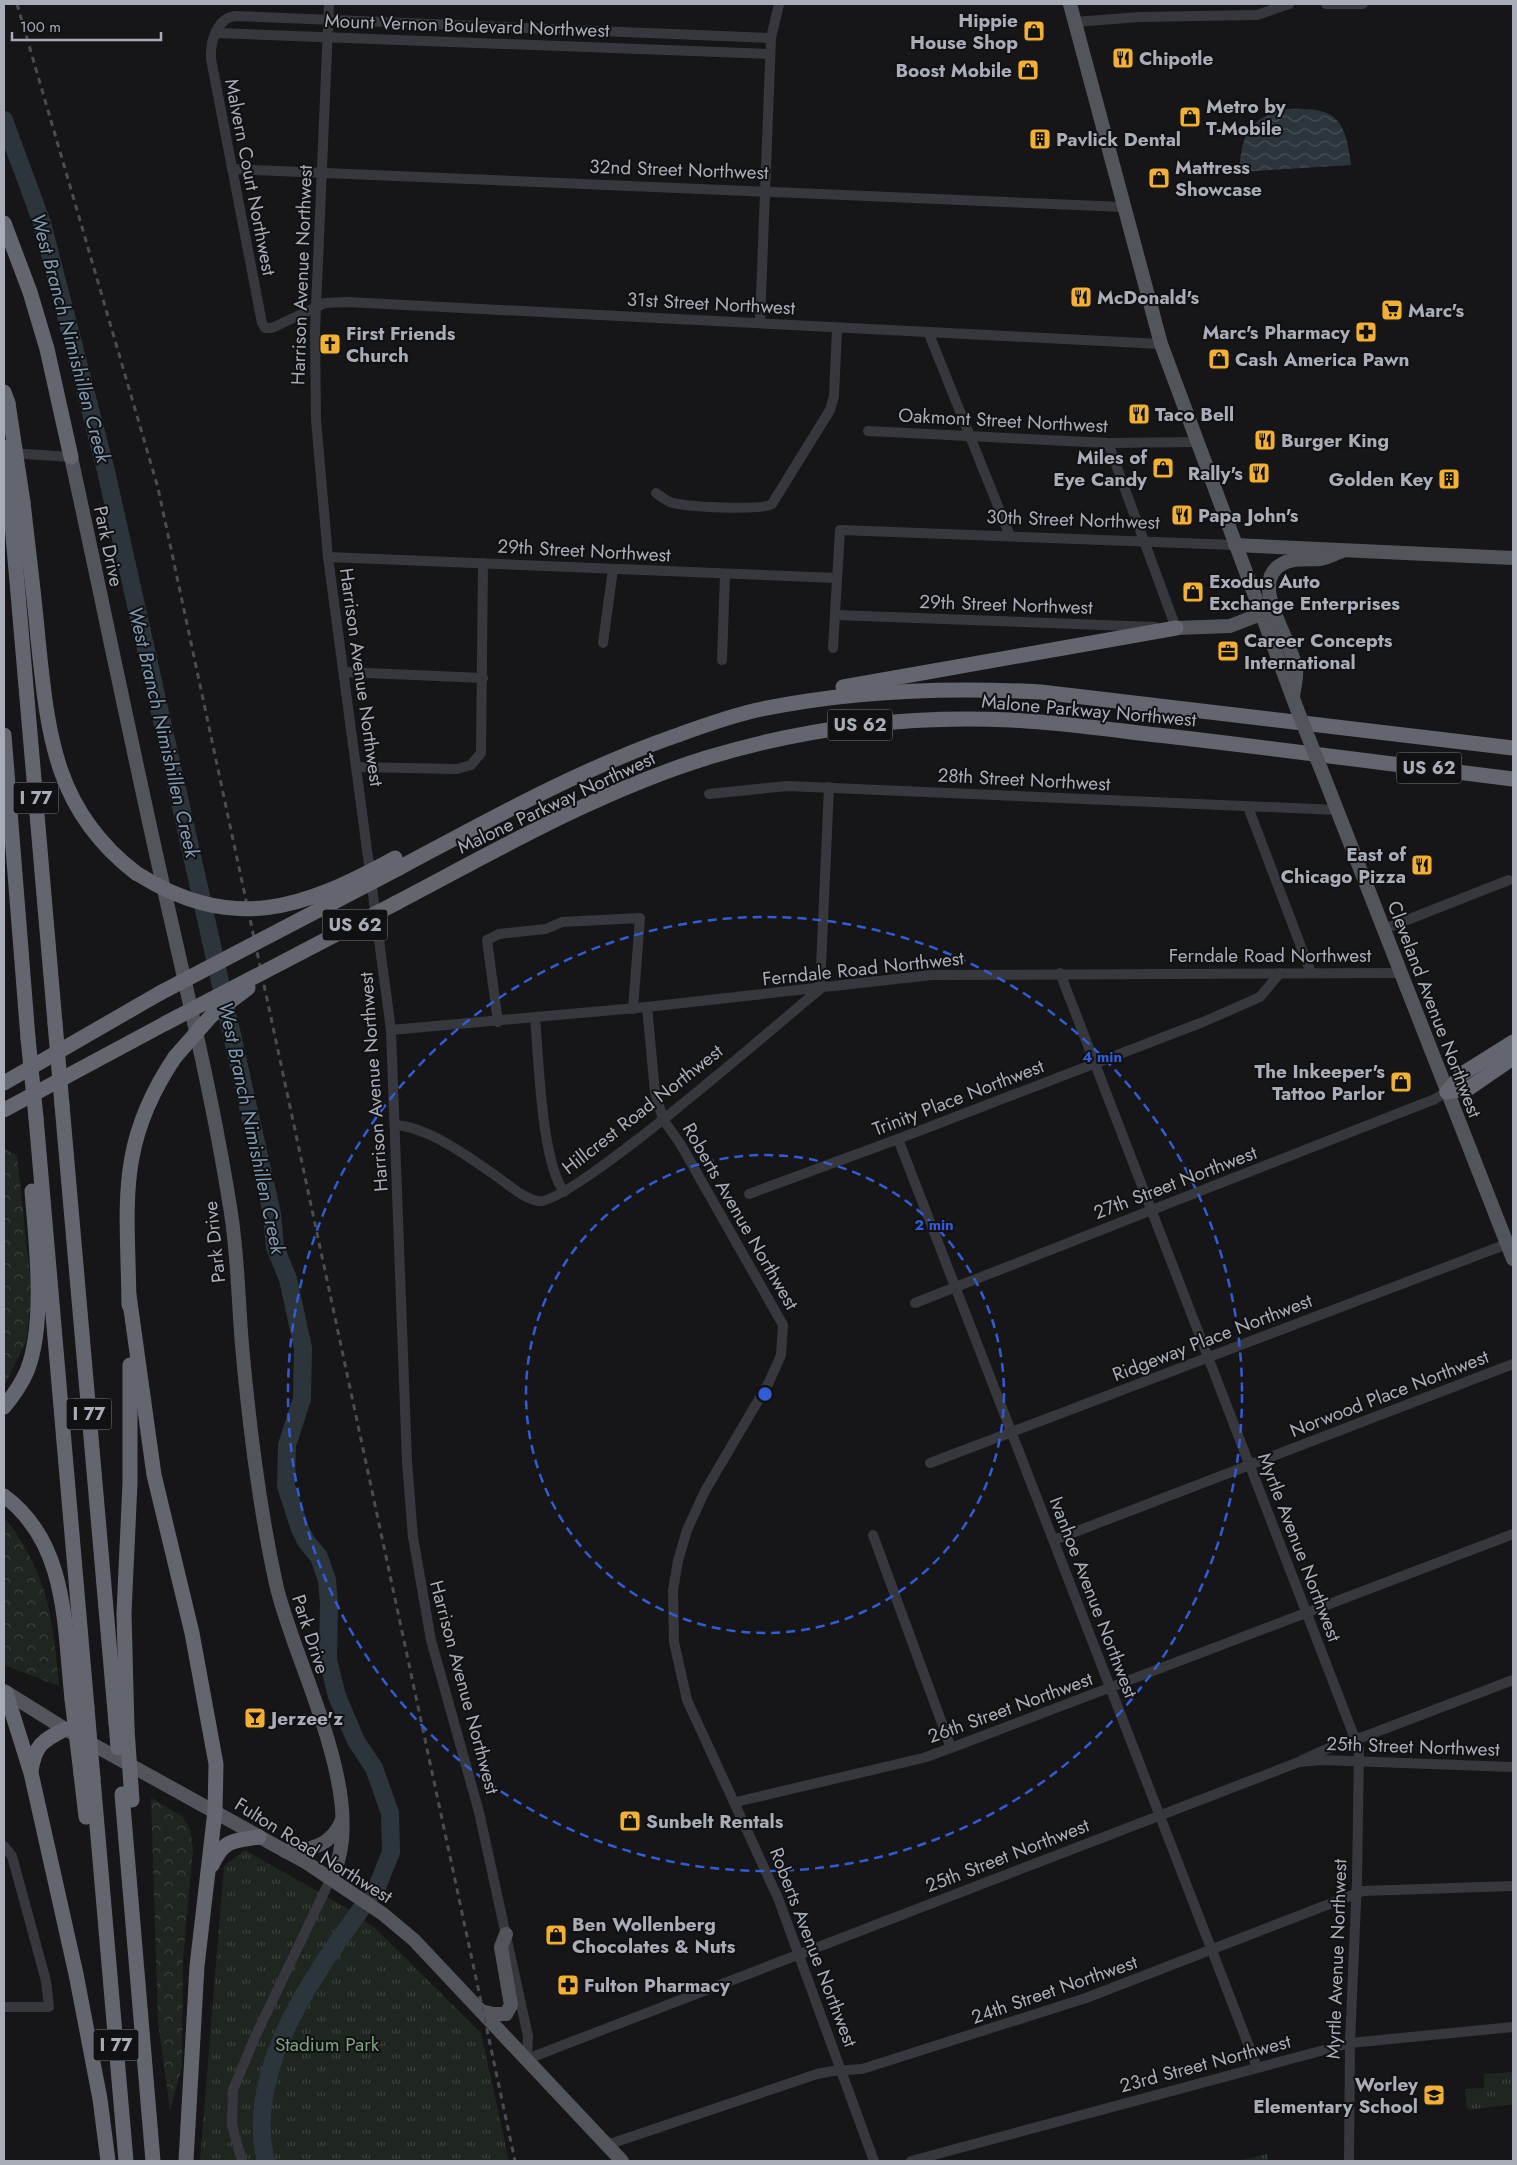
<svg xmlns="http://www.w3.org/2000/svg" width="1517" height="2165" font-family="Jost,sans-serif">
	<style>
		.forest { fill: url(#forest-crowns) }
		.park { fill: url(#park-tufts) }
		.water { fill: url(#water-waves) }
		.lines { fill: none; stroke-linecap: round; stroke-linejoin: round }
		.river { stroke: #2c353c; stroke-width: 18 }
		.minor { stroke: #37383d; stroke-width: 10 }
		.major { stroke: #53555c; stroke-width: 14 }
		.highway { stroke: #63666e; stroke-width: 15 }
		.rail { stroke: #4a4c52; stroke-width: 3; stroke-dasharray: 6 5; stroke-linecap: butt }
		.major-bridge { stroke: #53555c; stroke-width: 14 }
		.highway-bridge { stroke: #63666e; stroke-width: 15 }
		.ring { fill: none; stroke: #325cd3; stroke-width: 2.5; stroke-dasharray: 9 6 }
		.labels { text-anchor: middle; stroke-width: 4; stroke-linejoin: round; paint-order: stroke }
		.shield { fill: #111113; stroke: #7b7e86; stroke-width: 1 }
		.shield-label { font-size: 18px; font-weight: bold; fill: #a8adb8 }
		.poi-label { font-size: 19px; font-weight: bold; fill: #a8adb8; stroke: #111113; text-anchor: start }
		.street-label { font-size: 19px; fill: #a8adb8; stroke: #111113 }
		.park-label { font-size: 19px; fill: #7fa381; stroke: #111113 }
		.water-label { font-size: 20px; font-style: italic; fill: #7f9bb3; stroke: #111113 }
		.centre { fill: #325cd3; stroke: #111113; stroke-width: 2.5 }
		.ring-label { font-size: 15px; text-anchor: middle; font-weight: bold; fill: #325cd3; stroke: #111113; stroke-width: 4; stroke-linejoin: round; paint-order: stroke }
	</style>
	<defs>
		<pattern id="forest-crowns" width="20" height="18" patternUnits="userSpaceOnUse" patternTransform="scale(1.25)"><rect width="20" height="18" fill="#1e261f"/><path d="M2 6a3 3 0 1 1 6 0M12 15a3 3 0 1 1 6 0" fill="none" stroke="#3c433d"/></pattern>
		<pattern id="park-tufts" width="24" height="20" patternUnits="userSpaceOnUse" patternTransform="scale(1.25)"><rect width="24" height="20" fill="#1e261f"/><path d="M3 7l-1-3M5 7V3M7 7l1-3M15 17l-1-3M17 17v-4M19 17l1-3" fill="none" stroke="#3c433d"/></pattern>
		<pattern id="water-waves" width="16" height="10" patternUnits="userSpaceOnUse" patternTransform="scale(1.25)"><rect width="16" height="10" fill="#2c353c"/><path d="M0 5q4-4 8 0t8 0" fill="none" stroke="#485056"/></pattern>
	</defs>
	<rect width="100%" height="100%" fill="#161618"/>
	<g class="forest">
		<path d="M 4,1149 L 17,1155 L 32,1294 L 26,1342 L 4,1386 Z"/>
		<path d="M 4,1517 C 48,1572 53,1619 59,1686 L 4,1665 Z"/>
		<path d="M 151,1798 L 182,1816 L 190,1829 L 193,1849 L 183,1959 L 182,2067 L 170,2110 L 158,2022 Z"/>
	</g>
	<g class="park">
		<path d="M 245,1850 L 345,1907 L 375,1928 L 481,2033 L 509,2161 L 200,2161 L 224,1866 Z"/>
		<path d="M 1513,2072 L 1513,2104 L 1467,2110 L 1465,2089 L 1484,2088 L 1484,2074 Z"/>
		<path d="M 1267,2154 L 1268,2161 L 1237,2161 Z"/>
	</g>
	<path class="water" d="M 1285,109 C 1335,107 1345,116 1351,165 L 1239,172 C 1242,134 1247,120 1285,109 Z"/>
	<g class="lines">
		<path class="river" d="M 4,120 L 42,223 L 106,471 L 272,1214 L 275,1247 L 288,1279 L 303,1348 L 302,1399 L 287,1445 L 286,1486 L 300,1529 L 306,1541 L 319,1557 L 327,1580 L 329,1603 L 328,1660 L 337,1696 L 356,1741 L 374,1768 L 390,1813 L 391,1852 L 377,1887 C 324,1961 242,2064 266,2161"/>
		<g class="minor">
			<path d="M 329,4 L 315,331 L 316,420 L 328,557 L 391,1030 L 407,1462 L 413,1537 L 431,1640 L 479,1812 L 528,2036 L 527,2059 L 1299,1762 L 1321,1760 L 1513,1767"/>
			<path d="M 1326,4 L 1363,4"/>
			<path d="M 1075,22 L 1139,17 L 1257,15 L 1289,4"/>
			<path d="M 216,33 L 770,54"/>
			<path d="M 771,38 L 236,16 C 217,17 210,42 211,59 L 262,323 L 265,328 L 272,328 L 325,303 L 347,302 L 1161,344"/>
			<path d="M 232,169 L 1124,207"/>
			<path d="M 760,322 L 771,38 L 779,4"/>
			<path d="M 929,334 L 1010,536"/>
			<path d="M 868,431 L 1108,443 L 1197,442"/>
			<path d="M 1108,443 L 1176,628 L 1172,628"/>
			<path d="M 10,453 L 71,457"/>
			<path d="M 656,493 C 660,496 665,500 670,502 C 684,507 760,511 772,504 L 830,410 L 834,396 L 837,329"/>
			<path d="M 328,557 L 837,578"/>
			<path d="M 836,615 L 1155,627"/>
			<path d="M 603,643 L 613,569"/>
			<path d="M 833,648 L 840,530 L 1235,545"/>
			<path d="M 722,660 L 725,574"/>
			<path d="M 344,672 L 483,678"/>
			<path d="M 356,767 L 457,769 L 471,765 L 481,753 L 483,563"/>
			<path d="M 709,794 L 787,786 L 1337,810"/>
			<path d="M 1248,807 L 1311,973"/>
			<path d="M 1384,929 L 1509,880"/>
			<path d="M 1060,973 L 1359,1749 L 1357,1880 L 1350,2043 L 1349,2161"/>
			<path d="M 647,1007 L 655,1092 L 663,1119 L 681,1145 L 770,1302 L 783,1325 L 781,1355 L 769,1382 L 705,1491 L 687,1530 L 678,1561 L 673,1590 L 674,1642 L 687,1700 L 778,1898 L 874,2161"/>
			<path d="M 535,1018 C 539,1060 541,1160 564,1192"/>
			<path d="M 498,1022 L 487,940 L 499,934 L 546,929 L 562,922 L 640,918 L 633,1009"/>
			<path d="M 391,1030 L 647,1007 L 932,975 L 1401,973"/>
			<path d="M 396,1125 C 431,1128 470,1158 499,1178 C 510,1186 523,1198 538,1201 C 569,1207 783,1019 820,989 L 829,787"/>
			<path d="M 898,1139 L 1257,2067"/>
			<path d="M 749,1194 L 898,1139 L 1203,1022 L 1260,997 L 1280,973"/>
			<path d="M 915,1303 L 1435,1099 L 1447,1092"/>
			<path d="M 930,1463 L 1507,1244"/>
			<path d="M 873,1535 L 951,1748"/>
			<path d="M 1054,1540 L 1513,1364"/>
			<path d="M 1302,1760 L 1347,1740 L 1363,1737 L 1513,1680"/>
			<path d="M 736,1802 L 923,1758 L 951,1748 L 1513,1534"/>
			<path d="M 4,1846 L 12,1856 L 46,1981 L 49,2007 L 4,2007"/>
			<path d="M 607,2145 L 817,2074 L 833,2071 L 862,2069 L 1086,1998 L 1363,1891 L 1513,1886"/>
			<path d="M 242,2161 L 232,2125 L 233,2090 L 255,2037 L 331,1878"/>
			<path d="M 911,2161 L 1350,2043 L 1513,2027"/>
		</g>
		<g class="major">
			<path d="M 1070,4 L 1161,344 L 1297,709"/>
			<path d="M 71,457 C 102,599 131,743 163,885 C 187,992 213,1099 230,1207 C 238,1253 238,1299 242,1345 C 249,1424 259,1506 276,1584 C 294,1664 372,1802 331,1878"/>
			<path d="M 1235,545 L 1513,558"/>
			<path d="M 1176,628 L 1230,626 L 1261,614"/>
			<path d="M 1293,697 C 1294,688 1297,678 1296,670 C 1293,640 1247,583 1282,564 C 1294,557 1307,560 1320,559 C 1327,558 1335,554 1342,551"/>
			<path d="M 1321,769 L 1513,1259"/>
			<path d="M 4,1691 L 65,1729 L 307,1863 L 383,1914 L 414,1940 L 622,2161"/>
			<path d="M 285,1851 C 311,1851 332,1845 342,1820"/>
			<path d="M 481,2011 L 493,2014 L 506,2014 L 511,2005 L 501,1947 L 506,1934"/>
		</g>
		<g class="highway">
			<path d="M 4,223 L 30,292 L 47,349 L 71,457"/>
			<path d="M 4,392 L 8,403"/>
			<path d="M 10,501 L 55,1023"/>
			<path d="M 23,502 C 28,548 34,593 38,639 C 48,734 54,810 136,873"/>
			<path d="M 843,687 L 1176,628"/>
			<path d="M 4,735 L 28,1038"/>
			<path d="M 399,868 C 489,820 578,770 675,736 C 703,726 732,715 762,709 C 854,690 947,687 1041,692 L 1513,748"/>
			<path d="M 396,903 C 497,850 597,792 706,758 C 804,728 908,715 1011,720 C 1069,723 1126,732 1184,738 C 1294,751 1404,765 1513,779"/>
			<path d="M 4,1083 L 160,993"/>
			<path d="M 1447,1092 L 1462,1074 L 1513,1042"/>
			<path d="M 1447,1092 L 1469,1088 L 1513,1058"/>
			<path d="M 62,1105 L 116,1723"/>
			<path d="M 4,1110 L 166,1023"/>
			<path d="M 36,1118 L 87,1708"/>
			<path d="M 129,1295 L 154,1475 L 192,1633 L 216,1764 L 215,1811 L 197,1966 L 186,2161"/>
			<path d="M 129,1305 C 128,1205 115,1146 175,1057"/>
			<path d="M 4,1407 C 13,1396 21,1385 27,1371 C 46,1323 36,1242 32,1191"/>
			<path d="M 4,1496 C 68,1543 64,1626 72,1699"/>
			<path d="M 6,1693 L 31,1773 L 76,1974 L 100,2099 L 108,2161"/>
			<path d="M 127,1729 L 124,1613 L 130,1483 L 130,1365"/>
			<path d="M 31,1771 C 35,1745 42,1741 65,1729"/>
			<path d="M 81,1774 L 86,1817"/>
			<path d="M 93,1779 L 126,2161"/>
			<path d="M 122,1794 L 153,2161"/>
			<path d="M 212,1865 C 224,1839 233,1841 259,1837"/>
		</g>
		<path class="rail" d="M 17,4 L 158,488 L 515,2161"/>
		<path class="major-bridge" d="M 1297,709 L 1321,769"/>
		<g class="highway-bridge">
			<path d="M 8,403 L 23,502"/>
			<path d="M 4,447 L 10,501"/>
			<path d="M 136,873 C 233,934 302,909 395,858"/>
			<path d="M 160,993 L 399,868"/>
			<path d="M 55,1023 L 62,1105"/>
			<path d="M 166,1023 L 396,903"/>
			<path d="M 28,1038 L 36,1118"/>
			<path d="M 175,1057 L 211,1016 L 248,988"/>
			<path d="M 72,1699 L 81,1774"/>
			<path d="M 87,1708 L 93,1779"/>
			<path d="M 116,1723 L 118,1748"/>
			<path d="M 127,1729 L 132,1800"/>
		</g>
	</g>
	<g class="ring">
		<circle cx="765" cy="1394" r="239"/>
		<circle cx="765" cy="1394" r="477"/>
	</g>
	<defs>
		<g id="shop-square" transform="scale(1.125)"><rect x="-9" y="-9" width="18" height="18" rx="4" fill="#f2b134" stroke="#111113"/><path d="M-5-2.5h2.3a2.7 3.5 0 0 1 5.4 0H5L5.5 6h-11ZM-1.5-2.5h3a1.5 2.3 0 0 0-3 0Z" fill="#111"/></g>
		<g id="restaurant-square" transform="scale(1.125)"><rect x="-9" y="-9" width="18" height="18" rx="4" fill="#f2b134" stroke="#111113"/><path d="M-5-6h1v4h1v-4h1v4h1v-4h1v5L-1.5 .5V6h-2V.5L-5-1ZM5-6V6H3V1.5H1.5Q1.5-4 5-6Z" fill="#111"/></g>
		<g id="building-square" transform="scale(1.125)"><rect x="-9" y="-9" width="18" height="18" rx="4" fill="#f2b134" stroke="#111113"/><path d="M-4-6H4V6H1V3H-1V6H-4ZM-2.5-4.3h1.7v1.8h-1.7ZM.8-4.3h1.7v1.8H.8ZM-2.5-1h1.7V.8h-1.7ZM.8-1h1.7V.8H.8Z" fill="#111"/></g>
		<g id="supermarket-square" transform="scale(1.125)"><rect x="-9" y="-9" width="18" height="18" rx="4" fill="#f2b134" stroke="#111113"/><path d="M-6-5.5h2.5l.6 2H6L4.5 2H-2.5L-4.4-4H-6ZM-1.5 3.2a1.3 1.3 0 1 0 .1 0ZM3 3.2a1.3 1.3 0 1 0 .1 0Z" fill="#111"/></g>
		<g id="pharmacy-square" transform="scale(1.125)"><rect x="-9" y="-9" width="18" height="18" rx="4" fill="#f2b134" stroke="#111113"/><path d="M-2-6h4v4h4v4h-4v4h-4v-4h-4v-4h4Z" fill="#111"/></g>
		<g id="church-square" transform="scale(1.125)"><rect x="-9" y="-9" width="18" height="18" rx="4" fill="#f2b134" stroke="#111113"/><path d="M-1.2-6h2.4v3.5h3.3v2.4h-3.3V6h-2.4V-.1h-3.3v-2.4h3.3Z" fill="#111"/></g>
		<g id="office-square" transform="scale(1.125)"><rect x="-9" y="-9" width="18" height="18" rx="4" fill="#f2b134" stroke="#111113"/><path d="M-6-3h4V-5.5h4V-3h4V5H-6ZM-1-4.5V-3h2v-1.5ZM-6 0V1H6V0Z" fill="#111"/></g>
		<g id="bar-square" transform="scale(1.125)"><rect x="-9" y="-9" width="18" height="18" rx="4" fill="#f2b134" stroke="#111113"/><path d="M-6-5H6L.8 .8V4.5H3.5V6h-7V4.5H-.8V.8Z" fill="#111"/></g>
		<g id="school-square" transform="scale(1.125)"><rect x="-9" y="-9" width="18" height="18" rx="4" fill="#f2b134" stroke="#111113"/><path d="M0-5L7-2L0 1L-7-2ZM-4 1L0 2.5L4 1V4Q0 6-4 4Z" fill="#111"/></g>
	</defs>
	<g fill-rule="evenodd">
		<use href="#shop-square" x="1034" y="31"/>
		<use href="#restaurant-square" x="1123" y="58"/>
		<use href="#shop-square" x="1028" y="70"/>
		<use href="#shop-square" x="1190" y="117"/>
		<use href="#building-square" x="1040" y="139"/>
		<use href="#shop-square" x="1159" y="178"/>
		<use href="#restaurant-square" x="1081" y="297"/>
		<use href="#supermarket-square" x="1392" y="310"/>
		<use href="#pharmacy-square" x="1366" y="332"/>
		<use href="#church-square" x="330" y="344"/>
		<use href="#shop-square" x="1219" y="359"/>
		<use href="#restaurant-square" x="1139" y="414"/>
		<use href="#restaurant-square" x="1265" y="440"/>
		<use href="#shop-square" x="1163" y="468"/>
		<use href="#restaurant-square" x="1259" y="473"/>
		<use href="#building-square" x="1449" y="479"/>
		<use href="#restaurant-square" x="1182" y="515"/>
		<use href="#shop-square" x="1193" y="592"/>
		<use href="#office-square" x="1228" y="651"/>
		<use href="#restaurant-square" x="1422" y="865"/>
		<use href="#shop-square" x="1401" y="1082"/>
		<use href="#bar-square" x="255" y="1718"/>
		<use href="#shop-square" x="630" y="1821"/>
		<use href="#shop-square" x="556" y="1935"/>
		<use href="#pharmacy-square" x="568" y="1985"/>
		<use href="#school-square" x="1434" y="2095"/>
	</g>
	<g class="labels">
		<g class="shield">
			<rect x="827.5" y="709.5" width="65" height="31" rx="4"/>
			<rect x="1396.5" y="752.5" width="65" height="31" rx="4"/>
			<rect x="13.5" y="782.5" width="45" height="31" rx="4"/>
			<rect x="322.5" y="909.5" width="65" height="31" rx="4"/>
			<rect x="66.5" y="1398.5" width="45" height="31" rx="4"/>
			<rect x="93.5" y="2029.5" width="45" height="31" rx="4"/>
		</g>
		<g class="shield-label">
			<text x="860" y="731">US 62</text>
			<text x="1429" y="774">US 62</text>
			<text x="36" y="804">I 77</text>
			<text x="355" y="931">US 62</text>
			<text x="89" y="1420">I 77</text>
			<text x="116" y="2051">I 77</text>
		</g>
		<g class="poi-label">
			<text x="1018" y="27" text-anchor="end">Hippie<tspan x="1018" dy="22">House Shop</tspan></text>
			<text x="1139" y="65">Chipotle</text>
			<text x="1012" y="77" text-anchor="end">Boost Mobile</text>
			<text x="1206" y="113">Metro by<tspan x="1206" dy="22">T-Mobile</tspan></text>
			<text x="1056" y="146">Pavlick Dental</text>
			<text x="1175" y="174">Mattress<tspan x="1175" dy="22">Showcase</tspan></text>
			<text x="1097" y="304">McDonald's</text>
			<text x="1408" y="317">Marc's</text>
			<text x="1350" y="339" text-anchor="end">Marc's Pharmacy</text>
			<text x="346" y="340">First Friends<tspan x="346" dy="22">Church</tspan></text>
			<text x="1235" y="366">Cash America Pawn</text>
			<text x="1155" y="421">Taco Bell</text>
			<text x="1281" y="447">Burger King</text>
			<text x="1147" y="464" text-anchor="end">Miles of<tspan x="1147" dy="22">Eye Candy</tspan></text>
			<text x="1243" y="480" text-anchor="end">Rally's</text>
			<text x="1433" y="486" text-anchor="end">Golden Key</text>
			<text x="1198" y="522">Papa John's</text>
			<text x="1209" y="588">Exodus Auto<tspan x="1209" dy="22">Exchange Enterprises</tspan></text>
			<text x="1244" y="647">Career Concepts<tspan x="1244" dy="22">International</tspan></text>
			<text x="1406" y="861" text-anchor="end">East of<tspan x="1406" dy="22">Chicago Pizza</tspan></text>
			<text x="1385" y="1078" text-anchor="end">The Inkeeper's<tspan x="1385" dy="22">Tattoo Parlor</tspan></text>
			<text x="271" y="1725">Jerzee'z</text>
			<text x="646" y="1828">Sunbelt Rentals</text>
			<text x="572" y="1931">Ben Wollenberg<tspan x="572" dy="22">Chocolates &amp; Nuts</tspan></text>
			<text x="584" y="1992">Fulton Pharmacy</text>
			<text x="1418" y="2091" text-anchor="end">Worley<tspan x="1418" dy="22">Elementary School</tspan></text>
		</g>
		<g class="street-label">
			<text transform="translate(467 25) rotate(2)" y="7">Mount Vernon Boulevard Northwest</text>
			<text transform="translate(679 169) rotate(2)" y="7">32nd Street Northwest</text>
			<text transform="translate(251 177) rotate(79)" y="7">Malvern Court Northwest</text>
			<text transform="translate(301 275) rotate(-88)" y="7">Harrison Avenue Northwest</text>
			<text transform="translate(711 303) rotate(3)" y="7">31st Street Northwest</text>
			<text transform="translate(1003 420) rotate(3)" y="7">Oakmont Street Northwest</text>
			<text transform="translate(1073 519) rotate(2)" y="7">30th Street Northwest</text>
			<text transform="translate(109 546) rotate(78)" y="7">Park Drive</text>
			<text transform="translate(584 550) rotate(3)" y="7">29th Street Northwest</text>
			<text transform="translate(1006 604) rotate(2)" y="7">29th Street Northwest</text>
			<text transform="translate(362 677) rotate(82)" y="7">Harrison Avenue Northwest</text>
			<text transform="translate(1089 710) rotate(5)" y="7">Malone Parkway Northwest</text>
			<text transform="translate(1024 779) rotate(3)" y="7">28th Street Northwest</text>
			<text transform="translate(556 802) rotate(-25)" y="7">Malone Parkway Northwest</text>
			<text x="1270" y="962">Ferndale Road Northwest</text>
			<text transform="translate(863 968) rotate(-6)" y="7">Ferndale Road Northwest</text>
			<text transform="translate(1435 1009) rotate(69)" y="7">Cleveland Avenue Northwest</text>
			<text transform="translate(373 1082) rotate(-94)" y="7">Harrison Avenue Northwest</text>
			<text transform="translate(958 1097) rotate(-21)" y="7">Trinity Place Northwest</text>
			<text transform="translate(642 1109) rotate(-38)" y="7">Hillcrest Road Northwest</text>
			<text transform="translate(1175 1182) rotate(-21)" y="7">27th Street Northwest</text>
			<text transform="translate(741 1216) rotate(60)" y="7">Roberts Avenue Northwest</text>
			<text transform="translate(214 1242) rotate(-96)" y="7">Park Drive</text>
			<text transform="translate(1212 1337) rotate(-21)" y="7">Ridgeway Place Northwest</text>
			<text transform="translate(1389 1393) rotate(-21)" y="7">Norwood Place Northwest</text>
			<text transform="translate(1300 1547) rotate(69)" y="7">Myrtle Avenue Northwest</text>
			<text transform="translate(1094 1597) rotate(69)" y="7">Ivanhoe Avenue Northwest</text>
			<text transform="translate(311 1634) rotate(72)" y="7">Park Drive</text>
			<text transform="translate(465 1687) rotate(75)" y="7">Harrison Avenue Northwest</text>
			<text transform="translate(1010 1707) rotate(-20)" y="7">26th Street Northwest</text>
			<text transform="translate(1413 1746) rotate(2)" y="7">25th Street Northwest</text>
			<text transform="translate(314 1850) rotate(32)" y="7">Fulton Road Northwest</text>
			<text transform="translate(1007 1855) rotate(-21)" y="7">25th Street Northwest</text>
			<text transform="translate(814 1947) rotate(69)" y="7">Roberts Avenue Northwest</text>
			<text transform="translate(1336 1959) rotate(-88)" y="7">Myrtle Avenue Northwest</text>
			<text transform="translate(1054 1989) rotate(-19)" y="7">24th Street Northwest</text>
			<text transform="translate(1205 2063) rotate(-15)" y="7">23rd Street Northwest</text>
		</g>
		<g class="park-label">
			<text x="327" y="2051">Stadium Park</text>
		</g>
		<g class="water-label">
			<text transform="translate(71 338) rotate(75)" y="7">West Branch Nimishillen Creek</text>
			<text transform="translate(164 732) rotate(77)" y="7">West Branch Nimishillen Creek</text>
			<text transform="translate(252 1128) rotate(78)" y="7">West Branch Nimishillen Creek</text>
		</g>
	</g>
	<circle cx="765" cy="1394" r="8" class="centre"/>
	<g class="ring-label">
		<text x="1102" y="1062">4 min</text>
		<text x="934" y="1230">2 min</text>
	</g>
	<rect width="1517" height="2165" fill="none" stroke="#a8adb8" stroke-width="10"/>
	<path d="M12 32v8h149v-8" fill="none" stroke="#a8adb8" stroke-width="2.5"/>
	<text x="20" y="32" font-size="15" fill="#a8adb8" stroke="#111113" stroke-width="4" paint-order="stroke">100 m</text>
</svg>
